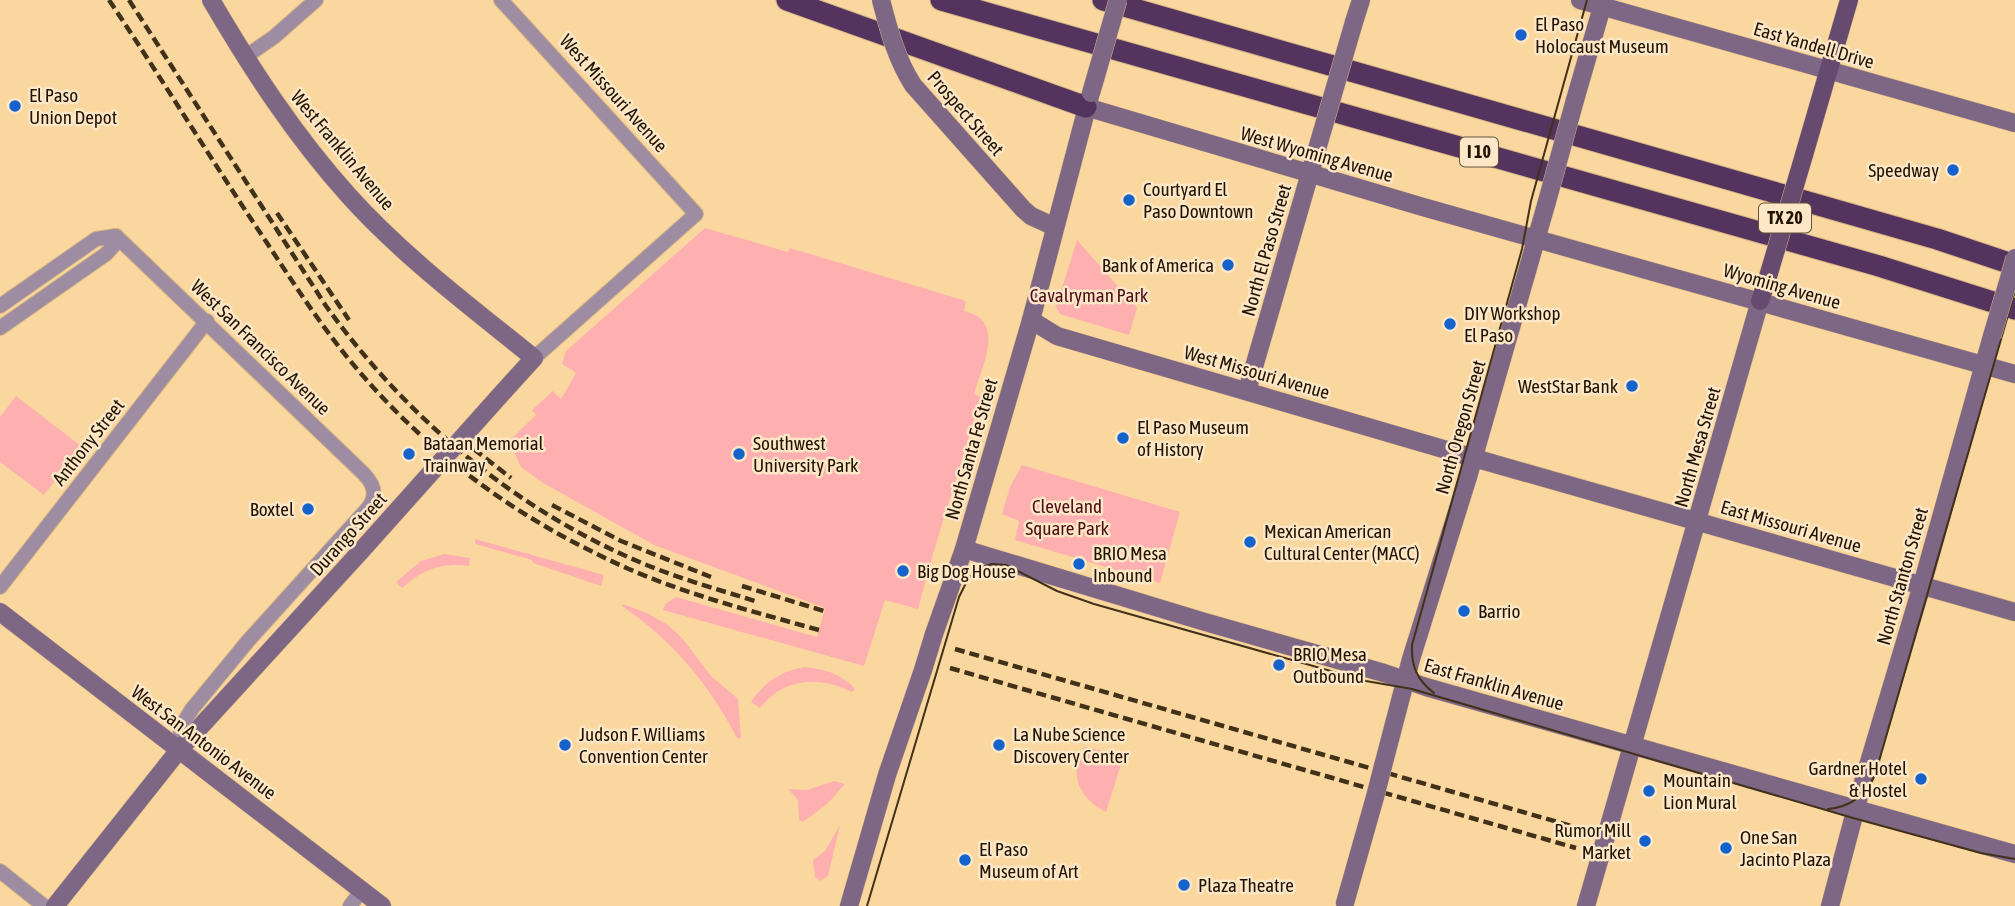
<svg xmlns="http://www.w3.org/2000/svg" width="2015" height="906" font-family="'Asap Condensed',sans-serif">
	<style>
		.green { fill: #feb0b1 }
		.lines { fill: none; stroke-linecap: round; stroke-linejoin: round }
		.street-casing { stroke: #d4b483; stroke-width: 16 }
		.secondary-casing { stroke: #d4b483; stroke-width: 19 }
		.primary-casing { stroke: #d4b483; stroke-width: 19 }
		.highway-casing { stroke: #d4b483; stroke-width: 23 }
		.street { stroke: #9d8ca2; stroke-width: 14 }
		.secondary { stroke: #7e6685; stroke-width: 18 }
		.primary { stroke: #674a70; stroke-width: 18 }
		.highway { stroke: #54335e; stroke-width: 21 }
		.tram { stroke: #423119; stroke-width: 2 }
		.rail { stroke: #423119; stroke-width: 4.5; stroke-dasharray: 10 5; stroke-linecap: butt }
		.secondary-bridge-casing { stroke: #d4b483; stroke-width: 19; stroke-linecap: butt }
		.primary-bridge-casing { stroke: #d4b483; stroke-width: 19; stroke-linecap: butt }
		.secondary-bridge { stroke: #7e6685; stroke-width: 18 }
		.primary-bridge { stroke: #674a70; stroke-width: 18 }
		.poi-dot { fill: #1463cd; stroke: #fde7c6; stroke-width: 2.5 }
		.labels { text-anchor: middle; stroke-width: 5; stroke-linejoin: round; paint-order: stroke }
		.shield { fill: #fde7c6; stroke: #62533b; stroke-width: 2 }
		.shield-label { font-size: 18px; font-weight: bold; fill: #201300 }
		.poi-label { font-size: 19px; fill: #201300; stroke: #fde7c6; text-anchor: start }
		.street-label { font-size: 19px; fill: #201300; stroke: #fde7c6 }
		.park-label { font-size: 19px; fill: #4f0d17; stroke: #fde7c6 }
	</style>
	<rect width="100%" height="100%" fill="#fbd7a0"/>
	<g class="green">
		<path d="M 705,228 L 788,252 L 790,248 L 966,301 L 964,311 C 1007,320 982,366 974,394 L 981,397 L 933,554 L 918,609 L 885,600 L 864,666 L 663,610 L 665,604 L 676,597 L 817,637 L 825,608 L 654,545 L 543,483 L 521,467 L 509,441 L 536,415 L 532,410 L 553,391 L 561,399 L 576,373 L 562,364 L 566,351 Z"/>
		<path d="M 1077,240 L 1137,308 L 1129,335 L 1060,314 L 1056,307 Z"/>
		<path d="M 16,396 L 81,446 L 44,495 L 0,462 L 0,417 Z"/>
		<path d="M 1022,465 L 1180,512 L 1160,583 L 1015,540 L 1019,521 L 1002,514 L 1010,487 Z"/>
		<path d="M 475,539 L 604,575 L 601,586 L 533,563 L 532,560 L 475,544 Z"/>
		<path d="M 444,554 L 470,558 L 469,566 C 441,562 422,570 402,588 L 396,582 L 421,561 Z"/>
		<path d="M 623,604 L 647,613 L 668,625 L 683,639 L 711,676 L 738,699 L 741,739 L 737,738 C 709,684 673,641 622,606 Z"/>
		<path d="M 805,667 C 825,669 842,674 855,689 L 852,692 C 819,675 783,678 760,708 L 751,702 C 764,682 781,671 805,667 Z"/>
		<path d="M 1084,747 C 1097,750 1116,751 1121,764 L 1106,812 C 1099,809 1094,805 1088,799 C 1073,782 1074,766 1084,747 Z"/>
		<path d="M 834,781 L 845,784 L 827,804 L 803,822 L 799,820 L 798,800 L 788,789 L 807,790 Z"/>
		<path d="M 840,825 L 828,876 L 820,881 L 815,877 L 813,860 L 825,851 Z"/>
	</g>
	<g class="lines">
		<g class="street-casing">
			<g id="street">
				<path d="M 501,0 L 696,214 L 534,358"/>
				<path d="M 245,57 L 274,37 L 316,0"/>
				<path d="M 116,236 L 363,473 C 374,484 378,495 368,508 L 248,641 L 192,709 L 181,727 L 179,750"/>
				<path d="M 0,306 L 96,239 L 116,236"/>
				<path d="M 0,328 L 106,254 L 116,243 L 116,236"/>
				<path d="M 0,587 L 207,321"/>
				<path d="M 0,871 L 44,906"/>
				<path d="M 350,906 L 362,890"/>
			</g>
		</g>
		<g class="secondary-casing">
			<g id="secondary">
				<path d="M 211,0 C 252,70 295,136 349,196 C 404,257 471,307 534,358 L 504,391"/>
				<path d="M 1580,0 L 2015,123"/>
				<path d="M 1354,22 L 1361,0"/>
				<path d="M 913,85 L 1023,209 L 1031,216 L 1055,227"/>
				<path d="M 1575,100 L 1604,0"/>
				<path d="M 1086,107 L 1423,207 L 2015,374"/>
				<path d="M 1031,320 L 1057,336 L 1474,458 L 2015,612"/>
				<path d="M 1247,391 L 1317,149"/>
				<path d="M 964,549 L 1205,622 L 1384,673 L 1426,687 L 2015,854"/>
				<path d="M 0,612 L 382,906"/>
				<path d="M 934,634 L 964,549 L 1031,320 L 1090,96"/>
				<path d="M 1383,766 L 1411,659 L 1468,477 L 1546,205"/>
				<path d="M 1345,903 L 1375,797"/>
				<path d="M 55,906 L 179,750 L 361,551"/>
				<path d="M 849,906 L 887,775 L 923,670"/>
				<path d="M 1586,906 L 1760,301"/>
				<path d="M 1830,906 L 1861,789 L 1922,585 L 1992,336"/>
			</g>
		</g>
		<g class="primary-casing">
			<g id="primary">
				<path d="M 1804,155 L 1849,0"/>
				<path d="M 1760,301 L 1767,280"/>
			</g>
		</g>
		<g class="highway-casing">
			<g id="highway">
				<path d="M 787,0 L 1086,107"/>
				<path d="M 941,0 L 1879,266 L 2015,309"/>
				<path d="M 1103,0 L 1937,239 L 2015,265"/>
			</g>
		</g>
		<use href="#street" class="street"/>
		<use href="#secondary" class="secondary"/>
		<use href="#primary" class="primary"/>
		<use href="#highway" class="highway"/>
		<g class="tram">
			<path d="M 1434,693 C 1417,680 1411,666 1412,645 L 1522,249 L 1531,201 L 1587,0"/>
			<path d="M 1828,809 C 1850,807 1866,795 1875,775 L 2015,291"/>
			<path d="M 867,906 L 959,597 L 968,579 L 979,568 L 992,564 L 1006,565 L 1057,591 L 1094,604 L 1366,681 L 1412,689 L 1853,818 L 1981,853 L 2015,859"/>
		</g>
		<g class="rail">
			<path d="M 109,0 C 162,79 212,161 265,240 C 296,287 326,334 364,377 C 429,452 510,512 599,555 C 668,590 744,609 819,630"/>
			<path d="M 129,0 L 326,306 C 408,420 519,513 649,566 C 684,580 720,590 755,601"/>
			<path d="M 277,213 L 349,320"/>
			<path d="M 462,440 L 511,478"/>
			<path d="M 552,505 L 621,541 L 711,577"/>
			<path d="M 742,586 L 824,611"/>
			<path d="M 955,649 L 1582,829"/>
			<path d="M 950,668 L 1576,848"/>
		</g>
		<g class="secondary-bridge-casing">
			<g id="secondary-bridge">
				<path d="M 881,0 C 889,31 896,58 913,85"/>
				<path d="M 1091,93 L 1118,0"/>
				<path d="M 1317,149 L 1354,22"/>
				<path d="M 1546,205 L 1575,100"/>
				<path d="M 1992,336 L 2015,258"/>
				<path d="M 361,551 L 504,391"/>
				<path d="M 923,670 L 934,634"/>
				<path d="M 1375,797 L 1383,766"/>
			</g>
		</g>
		<g class="primary-bridge-casing">
			<path id="primary-bridge" d="M 1767,280 L 1804,155"/>
		</g>
		<use href="#secondary-bridge" class="secondary-bridge"/>
		<use href="#primary-bridge" class="primary-bridge"/>
	</g>
	<g class="poi-dot">
		<circle cx="1521" cy="35" r="7"/>
		<circle cx="15" cy="106" r="7"/>
		<circle cx="1953" cy="170" r="7"/>
		<circle cx="1129" cy="200" r="7"/>
		<circle cx="1228" cy="265" r="7"/>
		<circle cx="1450" cy="324" r="7"/>
		<circle cx="1632" cy="386" r="7"/>
		<circle cx="1123" cy="438" r="7"/>
		<circle cx="409" cy="454" r="7"/>
		<circle cx="739" cy="454" r="7"/>
		<circle cx="308" cy="509" r="7"/>
		<circle cx="1250" cy="542" r="7"/>
		<circle cx="1079" cy="564" r="7"/>
		<circle cx="903" cy="571" r="7"/>
		<circle cx="1464" cy="611" r="7"/>
		<circle cx="1279" cy="665" r="7"/>
		<circle cx="565" cy="745" r="7"/>
		<circle cx="999" cy="745" r="7"/>
		<circle cx="1921" cy="779" r="7"/>
		<circle cx="1649" cy="791" r="7"/>
		<circle cx="1645" cy="841" r="7"/>
		<circle cx="1726" cy="848" r="7"/>
		<circle cx="965" cy="860" r="7"/>
		<circle cx="1184" cy="885" r="7"/>
	</g>
	<g class="labels">
		<g class="shield">
			<rect x="1460" y="137.5" width="38" height="29" rx="5"/>
			<rect x="1759" y="203.5" width="52" height="29" rx="5"/>
		</g>
		<g class="shield-label">
			<text x="1479" y="158">I 10</text>
			<text x="1785" y="224">TX 20</text>
		</g>
		<g class="poi-label">
			<text x="1535" y="31">El Paso<tspan x="1535" dy="22">Holocaust Museum</tspan></text>
			<text x="29" y="102">El Paso<tspan x="29" dy="22">Union Depot</tspan></text>
			<text x="1939" y="177" text-anchor="end">Speedway</text>
			<text x="1143" y="196">Courtyard El<tspan x="1143" dy="22">Paso Downtown</tspan></text>
			<text x="1214" y="272" text-anchor="end">Bank of America</text>
			<text x="1464" y="320">DIY Workshop<tspan x="1464" dy="22">El Paso</tspan></text>
			<text x="1618" y="393" text-anchor="end">WestStar Bank</text>
			<text x="1137" y="434">El Paso Museum<tspan x="1137" dy="22">of History</tspan></text>
			<text x="423" y="450">Bataan Memorial<tspan x="423" dy="22">Trainway</tspan></text>
			<text x="753" y="450">Southwest<tspan x="753" dy="22">University Park</tspan></text>
			<text x="294" y="516" text-anchor="end">Boxtel</text>
			<text x="1264" y="538">Mexican American<tspan x="1264" dy="22">Cultural Center (MACC)</tspan></text>
			<text x="1093" y="560">BRIO Mesa<tspan x="1093" dy="22">Inbound</tspan></text>
			<text x="917" y="578">Big Dog House</text>
			<text x="1478" y="618">Barrio</text>
			<text x="1293" y="661">BRIO Mesa<tspan x="1293" dy="22">Outbound</tspan></text>
			<text x="579" y="741">Judson F. Williams<tspan x="579" dy="22">Convention Center</tspan></text>
			<text x="1013" y="741">La Nube Science<tspan x="1013" dy="22">Discovery Center</tspan></text>
			<text x="1907" y="775" text-anchor="end">Gardner Hotel<tspan x="1907" dy="22">&amp; Hostel</tspan></text>
			<text x="1663" y="787">Mountain<tspan x="1663" dy="22">Lion Mural</tspan></text>
			<text x="1631" y="837" text-anchor="end">Rumor Mill<tspan x="1631" dy="22">Market</tspan></text>
			<text x="1740" y="844">One San<tspan x="1740" dy="22">Jacinto Plaza</tspan></text>
			<text x="979" y="856">El Paso<tspan x="979" dy="22">Museum of Art</tspan></text>
			<text x="1198" y="892">Plaza Theatre</text>
		</g>
		<g class="street-label">
			<text transform="translate(1814 45) rotate(16)" y="7">East Yandell Drive</text>
			<text transform="translate(614 93) rotate(48)" y="7">West Missouri Avenue</text>
			<text transform="translate(966 113) rotate(49)" y="7">Prospect Street</text>
			<text transform="translate(343 150) rotate(50)" y="7">West Franklin Avenue</text>
			<text transform="translate(1317 154) rotate(16)" y="7">West Wyoming Avenue</text>
			<text transform="translate(1266 250) rotate(-74)" y="7">North El Paso Street</text>
			<text transform="translate(1782 286) rotate(16)" y="7">Wyoming Avenue</text>
			<text transform="translate(261 347) rotate(44)" y="7">West San Francisco Avenue</text>
			<text transform="translate(1257 372) rotate(16)" y="7">West Missouri Avenue</text>
			<text transform="translate(1460 427) rotate(-74)" y="7">North Oregon Street</text>
			<text transform="translate(88 442) rotate(-52)" y="7">Anthony Street</text>
			<text transform="translate(1697 447) rotate(-74)" y="7">North Mesa Street</text>
			<text transform="translate(971 449) rotate(-74)" y="7">North Santa Fe Street</text>
			<text transform="translate(1791 526) rotate(16)" y="7">East Missouri Avenue</text>
			<text transform="translate(348 534) rotate(-48)" y="7">Durango Street</text>
			<text transform="translate(1902 576) rotate(-74)" y="7">North Stanton Street</text>
			<text transform="translate(1494 684) rotate(16)" y="7">East Franklin Avenue</text>
			<text transform="translate(204 742) rotate(37)" y="7">West San Antonio Avenue</text>
		</g>
		<g class="park-label">
			<text x="1089" y="302">Cavalryman Park</text>
			<text x="1067" y="513">Cleveland<tspan x="1067" dy="22">Square Park</tspan></text>
		</g>
	</g>
</svg>
